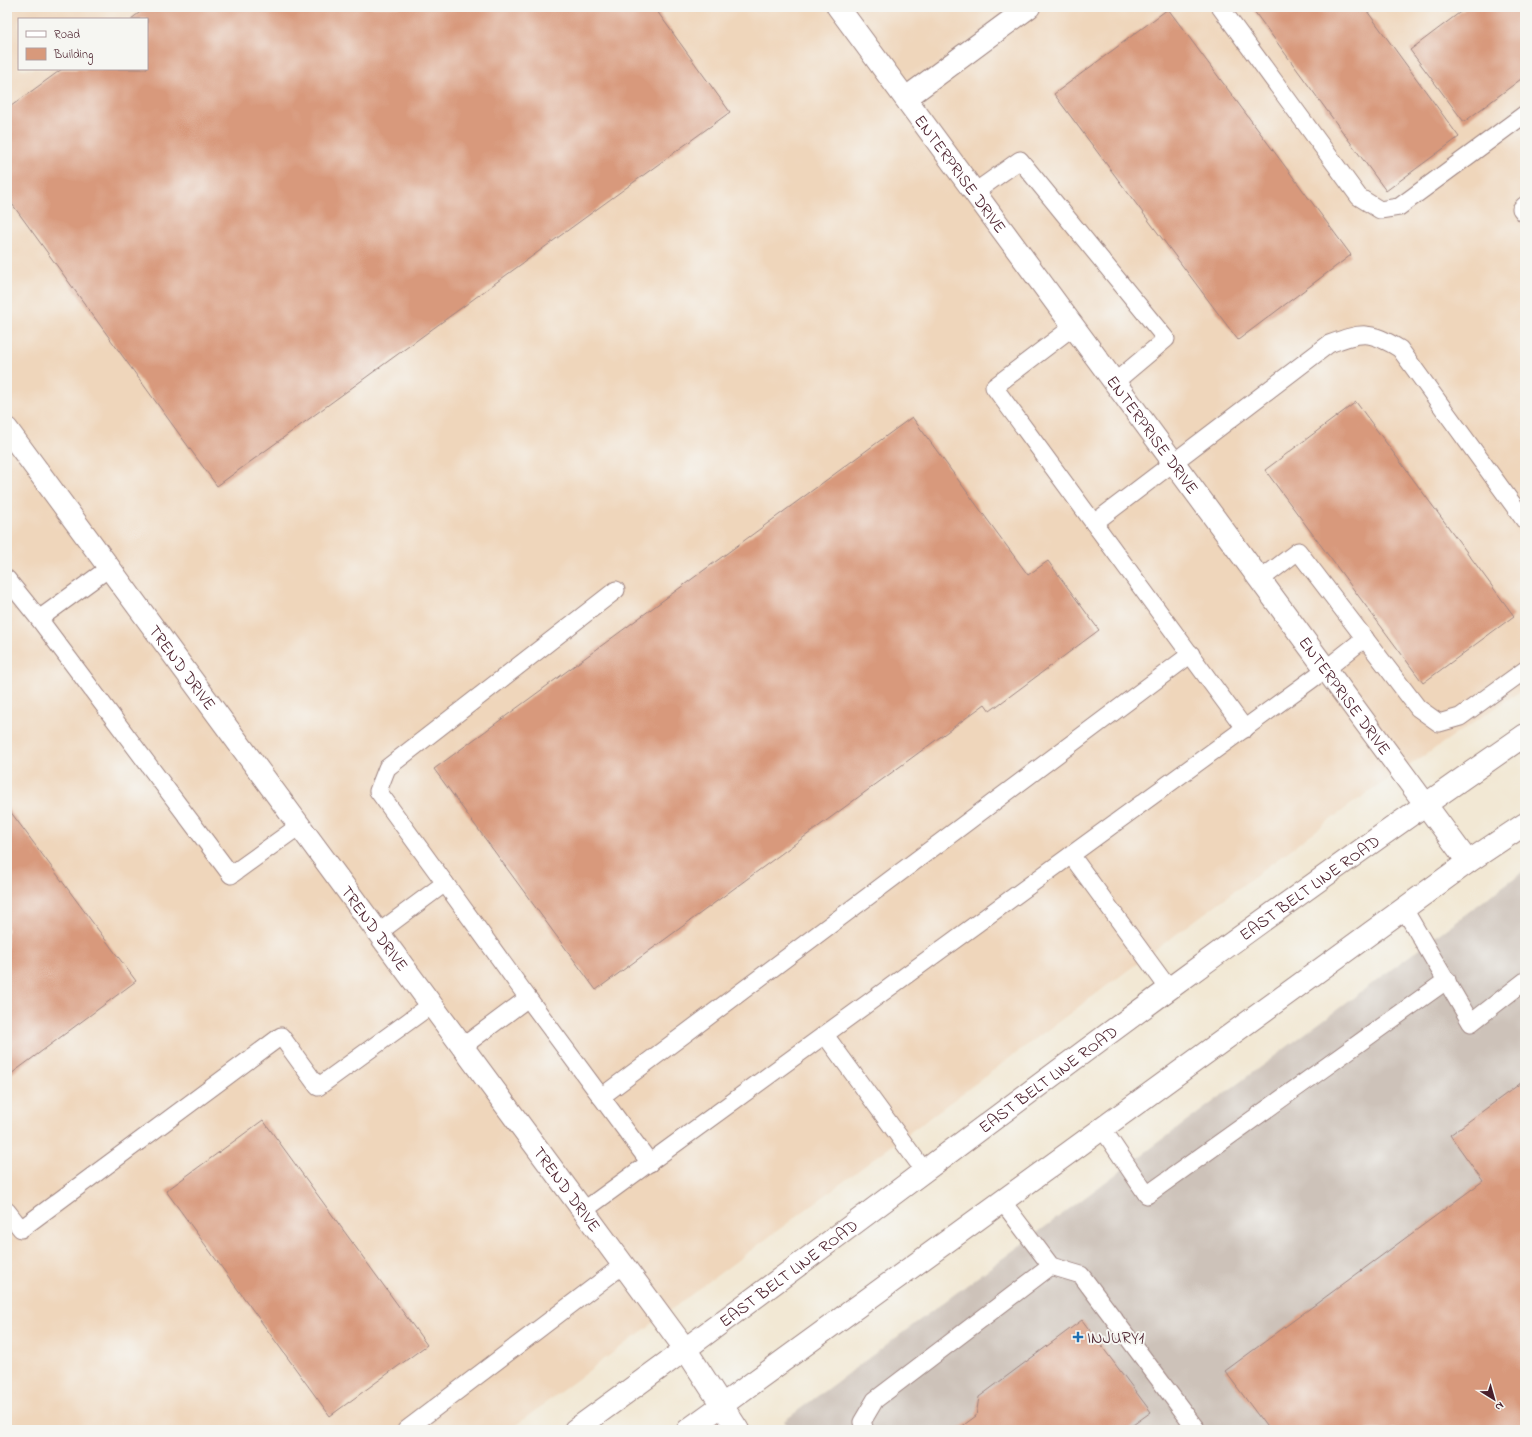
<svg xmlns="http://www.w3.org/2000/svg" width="1532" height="1437" font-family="'Indie Flower',sans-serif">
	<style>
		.built { fill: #efd6bb; fill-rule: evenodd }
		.industrial { fill: #cdc2b9 }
		.building { fill: #d8997b }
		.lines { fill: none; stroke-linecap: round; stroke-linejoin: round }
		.lane-casing { stroke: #9e8480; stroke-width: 19 }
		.street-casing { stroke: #9e8480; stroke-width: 24 }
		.primary-casing { stroke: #9e8480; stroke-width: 24 }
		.lane { stroke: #fff; stroke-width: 17 }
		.street { stroke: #fff; stroke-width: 22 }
		.primary { stroke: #fff; stroke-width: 22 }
		.poi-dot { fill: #1f6fb2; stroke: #f6f6f2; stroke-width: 1.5 }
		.labels { text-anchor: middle; stroke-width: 4; stroke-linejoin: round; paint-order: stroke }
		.street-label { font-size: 17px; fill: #4a1f2b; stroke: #f6f6f2 }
		.poi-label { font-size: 17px; fill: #4a1f2b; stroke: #f6f6f2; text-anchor: start }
	</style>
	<rect width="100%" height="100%" fill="#f6f6f2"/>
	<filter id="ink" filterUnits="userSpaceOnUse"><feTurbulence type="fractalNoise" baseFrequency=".025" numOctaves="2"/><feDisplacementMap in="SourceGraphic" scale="8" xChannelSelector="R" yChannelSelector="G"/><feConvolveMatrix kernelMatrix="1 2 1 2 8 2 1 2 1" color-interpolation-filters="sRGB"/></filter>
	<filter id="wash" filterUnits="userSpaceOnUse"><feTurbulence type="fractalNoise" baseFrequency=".012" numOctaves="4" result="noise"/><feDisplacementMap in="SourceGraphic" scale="16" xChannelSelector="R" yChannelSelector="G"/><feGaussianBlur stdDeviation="0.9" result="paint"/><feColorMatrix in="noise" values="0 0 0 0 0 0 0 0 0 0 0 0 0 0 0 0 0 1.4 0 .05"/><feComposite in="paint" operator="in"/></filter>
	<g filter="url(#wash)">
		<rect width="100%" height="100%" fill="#f2e8d4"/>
		<path class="built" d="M 7,7 L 1525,7 L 1525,688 L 1353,803 L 509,1430 L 7,1430 ZM 19,19 L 147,19 L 147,69 L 19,69 Z"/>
		<path class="industrial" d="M 1525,870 L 1525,1430 L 790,1430 L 784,1421 Z"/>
		<g id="blocks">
			<g class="building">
				<path d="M 147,7 L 654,7 L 730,112 L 217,486 L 7,197 L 7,109 L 62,69 L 147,69 L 147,19 L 131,19 Z"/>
				<path d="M 1251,7 L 1364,7 L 1459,137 L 1386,191 Z"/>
				<path d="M 1467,7 L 1525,7 L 1525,76 L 1464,122 L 1410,50 Z"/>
				<path d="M 1168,9 L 1351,255 L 1238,340 L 1054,94 Z"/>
				<path d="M 1356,402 L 1514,616 L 1423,683 L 1265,470 Z"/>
				<path d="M 912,417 L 1028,575 L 1048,561 L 1099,630 L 990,711 L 985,704 L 596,990 L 434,769 Z"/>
				<path d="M 7,807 L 136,981 L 7,1077 Z"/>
				<path d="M 1525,1080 L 1525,1430 L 1269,1430 L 1225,1371 L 1483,1181 L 1450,1135 Z"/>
				<path d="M 263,1120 L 427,1345 L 330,1416 L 166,1191 Z"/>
				<path d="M 1082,1320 L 1151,1412 L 1126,1430 L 957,1430 L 976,1416 L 979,1397 Z"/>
			</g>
		</g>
	</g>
	<g filter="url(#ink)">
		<use href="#blocks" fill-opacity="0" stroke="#9e8480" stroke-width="1"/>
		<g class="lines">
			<g class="lane-casing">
				<g id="lane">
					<path d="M 1220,7 L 1359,197 L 1380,210 L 1399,207 L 1525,114"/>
					<path d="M 975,192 L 1020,160 L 1166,339 L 1115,382"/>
					<path d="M 1525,205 L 1521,209 L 1525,214"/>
					<path d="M 1074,326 L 994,387 L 1245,729"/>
					<path d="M 1094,523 L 1329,344 C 1362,332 1369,330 1400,349 L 1525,521"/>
					<path d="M 109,568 L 39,619 L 231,875 L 299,826"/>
					<path d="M 7,579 L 39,619"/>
					<path d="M 1260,580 L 1298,551 L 1418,708 L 1439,723 L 1460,717 L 1525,670"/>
					<path d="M 1071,855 L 1169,989"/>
					<path d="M 445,883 L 378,791 L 387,768 L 616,590"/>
					<path d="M 1404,909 L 1471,1023 L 1525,981"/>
					<path d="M 378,933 L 445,883 L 528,998 L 462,1047"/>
					<path d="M 528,998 L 650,1163"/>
					<path d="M 825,1035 L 925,1172"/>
					<path d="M 601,1097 L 1191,654"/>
					<path d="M 1102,1128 L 1147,1195 L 1447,980"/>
					<path d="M 1002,1201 L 1051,1266 L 1081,1275 L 1197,1430"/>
					<path d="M 7,1211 L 21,1229 L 281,1036 L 318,1087 L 431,1005"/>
					<path d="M 583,1211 L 1326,669 L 1365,638"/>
					<path d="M 406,1430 L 623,1265"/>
					<path d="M 865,1430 L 862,1422 L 875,1400 L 1051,1266"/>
				</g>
			</g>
			<g class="street-casing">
				<g id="street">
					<path id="s1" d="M 838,7 L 1468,862"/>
					<path d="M 906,98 L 1029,7"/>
					<path id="s2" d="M 7,429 L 686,1350 L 738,1430"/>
				</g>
			</g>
			<g class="primary-casing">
				<g id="primary">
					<path id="s3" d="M 575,1430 C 775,1285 970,1135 1169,989 C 1286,903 1405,818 1525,735"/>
					<path d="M 688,1430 L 1468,862 L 1525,824"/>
				</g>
			</g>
			<use href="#lane" class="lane"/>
			<use href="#street" class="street"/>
			<use href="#primary" class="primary"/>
		</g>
	</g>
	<path class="poi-dot" d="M1076 1331h4v4h4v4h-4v4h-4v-4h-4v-4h4z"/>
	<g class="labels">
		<g class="street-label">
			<text dy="6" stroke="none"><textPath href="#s1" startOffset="207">ENTERPRISE DRIVE</textPath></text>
			<text dy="6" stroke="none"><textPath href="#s1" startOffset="531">ENTERPRISE DRIVE</textPath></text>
			<text dy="6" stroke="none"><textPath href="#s2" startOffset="296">TREND DRIVE</textPath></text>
			<text dy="6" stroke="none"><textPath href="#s1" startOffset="855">ENTERPRISE DRIVE</textPath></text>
			<text dy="6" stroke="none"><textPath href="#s3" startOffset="913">EAST BELT LINE ROAD</textPath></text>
			<text dy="6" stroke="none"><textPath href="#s2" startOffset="620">TREND DRIVE</textPath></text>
			<text dy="6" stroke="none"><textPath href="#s3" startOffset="589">EAST BELT LINE ROAD</textPath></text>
			<text dy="6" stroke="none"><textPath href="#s2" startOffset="944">TREND DRIVE</textPath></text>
			<text dy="6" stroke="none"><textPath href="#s3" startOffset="265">EAST BELT LINE ROAD</textPath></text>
		</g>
		<g class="poi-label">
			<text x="1087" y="1343">INJURY1</text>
		</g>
	</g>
	<rect width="1532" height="1437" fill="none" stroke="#f6f6f2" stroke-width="24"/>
	<rect x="18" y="18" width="130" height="52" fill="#f6f6f2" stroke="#b1a0a2"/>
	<rect x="26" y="31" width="20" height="6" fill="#ffffff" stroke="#b1a0a2"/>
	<text x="54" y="38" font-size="12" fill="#4a1f2b">Road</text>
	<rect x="26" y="48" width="20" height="12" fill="#d8997b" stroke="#b1a0a2"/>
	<text x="54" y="58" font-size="12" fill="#4a1f2b">Building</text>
	<g transform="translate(1494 1399) rotate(143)" stroke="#f6f6f2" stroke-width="3" paint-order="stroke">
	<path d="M0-3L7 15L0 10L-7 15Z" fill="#4a1f2b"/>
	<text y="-6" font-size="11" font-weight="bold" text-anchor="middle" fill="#4a1f2b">N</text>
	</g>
</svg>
